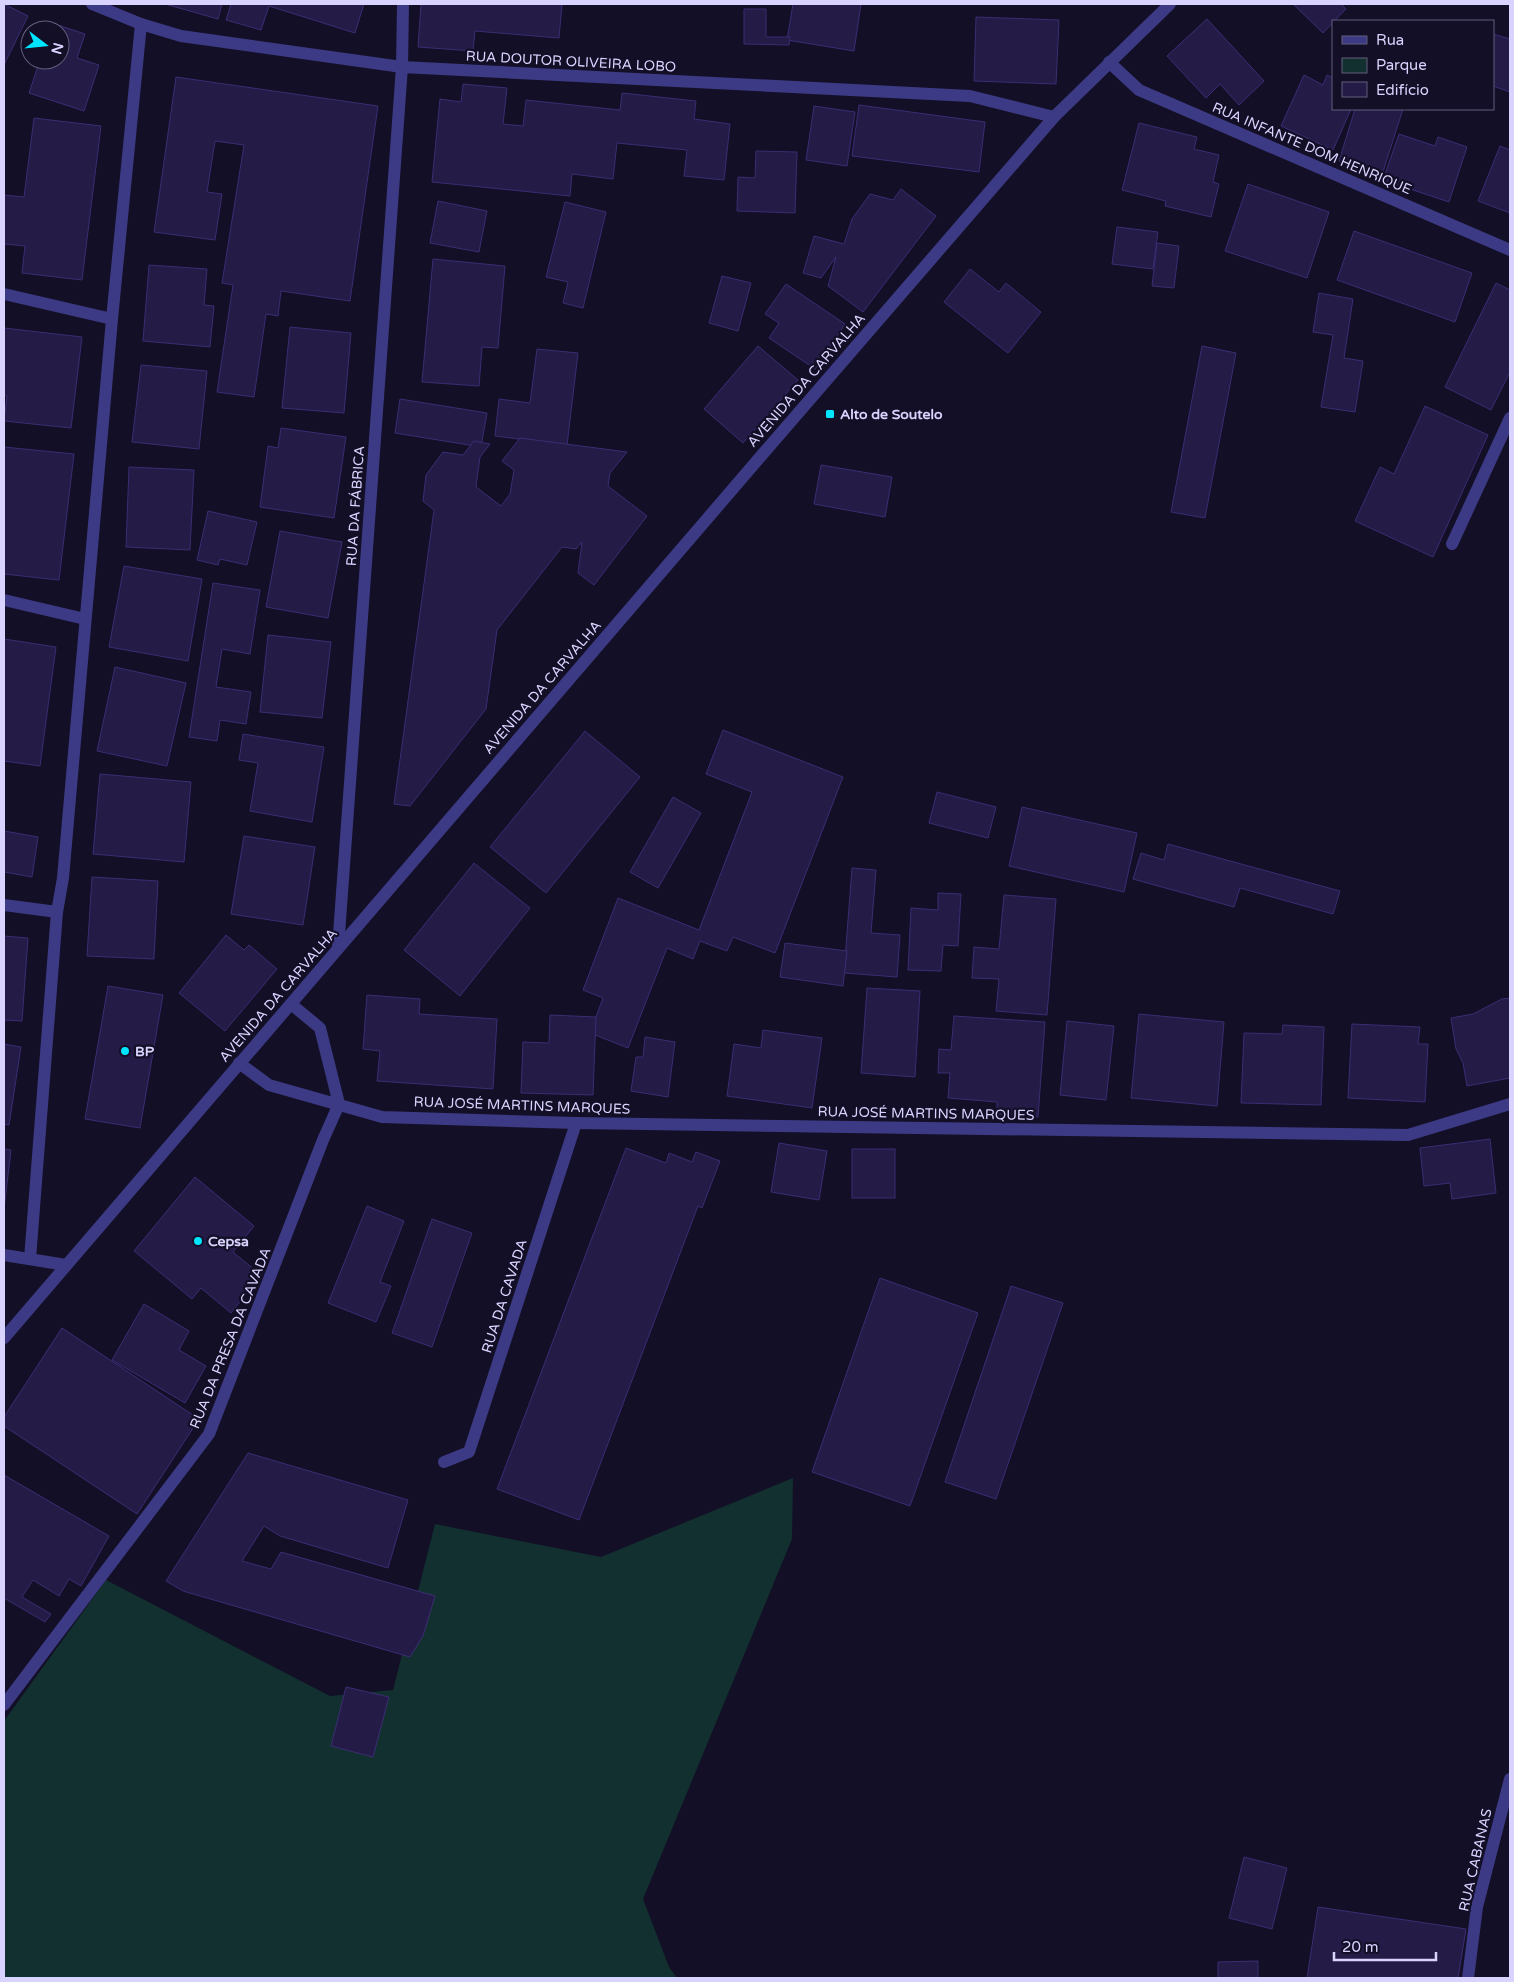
<svg xmlns="http://www.w3.org/2000/svg" width="1514" height="1982" font-family="'Varela Round',sans-serif">
	<style>
		.green { fill: #12302f }
		.building { fill: #241b47; stroke: #3b2d73 }
		.lines { fill: none; stroke-linecap: round; stroke-linejoin: round }
		.minor { stroke: #3d3a85; stroke-width: 12 }
		.poi-dot { fill: #00e5ff; stroke: #130f26; stroke-width: 2 }
		.labels { text-anchor: middle; stroke-width: 4.5; stroke-linejoin: round; paint-order: stroke }
		.street-label { font-size: 14px; fill: #d9d4ff; stroke: #130f26 }
		.poi-label { font-size: 14px; font-weight: bold; fill: #d9d4ff; stroke: #130f26; text-anchor: start }
	</style>
	<rect width="100%" height="100%" fill="#130f26"/>
	<path class="green" d="M 793,1478 L 792,1539 L 643,1899 L 669,1967 L 677,1978 L 4,1978 L 4,1721 L 106,1580 L 330,1696 L 393,1690 L 435,1524 L 601,1557 Z"/>
	<g class="building">
		<path d="M 4,4 L 28,16 L 4,65 Z"/>
		<path d="M 165,4 L 222,4 L 218,19 Z"/>
		<path d="M 231,4 L 364,4 L 355,33 L 269,6 L 261,30 L 226,20 Z"/>
		<path d="M 421,4 L 562,4 L 559,38 L 475,31 L 473,51 L 418,47 Z"/>
		<path d="M 793,4 L 861,4 L 854,51 L 787,40 Z"/>
		<path d="M 1293,4 L 1341,4 L 1346,9 L 1323,33 Z"/>
		<path d="M 744,9 L 766,9 L 766,37 L 790,37 L 789,45 L 744,44 Z"/>
		<path d="M 976,17 L 1059,20 L 1056,84 L 974,81 Z"/>
		<path d="M 1207,19 L 1264,81 L 1239,105 L 1220,84 L 1206,98 L 1167,56 Z"/>
		<path d="M 52,23 L 85,34 L 77,58 L 99,65 L 84,111 L 29,93 L 40,60 L 60,60 L 60,30 L 49,30 Z"/>
		<path d="M 1493,34 L 1510,39 L 1510,92 L 1493,86 Z"/>
		<path d="M 1304,75 L 1323,85 L 1327,75 L 1333,78 L 1333,109 L 1351,109 L 1333,150 L 1281,126 Z"/>
		<path d="M 176,77 L 378,106 L 350,301 L 281,291 L 278,316 L 266,314 L 254,397 L 217,392 L 233,285 L 222,283 L 244,145 L 215,141 L 207,192 L 222,194 L 215,240 L 154,232 Z"/>
		<path d="M 463,84 L 507,88 L 503,124 L 523,126 L 526,100 L 620,110 L 622,93 L 696,101 L 694,119 L 730,124 L 724,180 L 684,176 L 687,150 L 617,143 L 613,179 L 572,174 L 570,196 L 432,182 L 440,99 L 461,102 Z"/>
		<path d="M 859,105 L 985,122 L 979,172 L 852,156 Z"/>
		<path d="M 814,106 L 855,112 L 847,166 L 806,160 Z"/>
		<path d="M 1355,109 L 1403,109 L 1382,175 L 1339,161 Z"/>
		<path d="M 34,118 L 101,126 L 82,280 L 22,273 L 25,246 L 4,244 L 4,195 L 24,197 Z"/>
		<path d="M 1139,123 L 1197,137 L 1194,149 L 1219,155 L 1213,182 L 1219,184 L 1211,217 L 1165,206 L 1166,201 L 1122,190 Z"/>
		<path d="M 1399,134 L 1435,146 L 1438,137 L 1467,147 L 1449,202 L 1383,180 Z"/>
		<path d="M 1500,146 L 1510,150 L 1510,213 L 1478,201 Z"/>
		<path d="M 756,151 L 797,152 L 795,213 L 737,211 L 738,177 L 755,178 Z"/>
		<path d="M 1248,184 L 1329,212 L 1307,278 L 1225,251 Z"/>
		<path d="M 901,189 L 936,216 L 863,312 L 828,286 L 836,257 L 821,278 L 803,273 L 814,236 L 844,244 L 852,219 L 870,194 L 893,200 Z"/>
		<path d="M 438,201 L 487,211 L 479,252 L 430,243 Z"/>
		<path d="M 565,202 L 606,212 L 583,308 L 563,303 L 568,282 L 546,277 Z"/>
		<path d="M 1117,227 L 1158,232 L 1153,269 L 1112,264 Z"/>
		<path d="M 1354,231 L 1472,273 L 1455,322 L 1337,280 Z"/>
		<path d="M 1157,243 L 1179,246 L 1174,288 L 1152,286 Z"/>
		<path d="M 433,259 L 505,266 L 498,348 L 482,347 L 479,386 L 422,382 Z"/>
		<path d="M 149,265 L 207,269 L 204,305 L 214,306 L 210,347 L 143,341 Z"/>
		<path d="M 970,269 L 999,292 L 1006,283 L 1041,312 L 1008,353 L 944,302 Z"/>
		<path d="M 722,276 L 751,283 L 738,331 L 709,323 Z"/>
		<path d="M 1496,283 L 1510,290 L 1510,372 L 1491,410 L 1445,387 Z"/>
		<path d="M 786,284 L 845,324 L 815,369 L 769,338 L 779,323 L 765,314 Z"/>
		<path d="M 1319,293 L 1353,299 L 1344,358 L 1363,361 L 1355,412 L 1321,407 L 1333,335 L 1313,332 Z"/>
		<path d="M 290,327 L 351,333 L 344,413 L 282,408 Z"/>
		<path d="M 4,328 L 82,337 L 71,428 L 4,421 L 7,396 L 4,395 Z"/>
		<path d="M 758,346 L 798,380 L 743,443 L 704,409 Z"/>
		<path d="M 1202,346 L 1236,353 L 1205,518 L 1171,512 Z"/>
		<path d="M 537,349 L 578,353 L 567,445 L 495,436 L 499,399 L 530,403 Z"/>
		<path d="M 141,365 L 207,371 L 199,449 L 132,442 Z"/>
		<path d="M 400,399 L 487,413 L 481,447 L 395,433 Z"/>
		<path d="M 1425,406 L 1488,435 L 1433,557 L 1355,521 L 1380,467 L 1394,474 Z"/>
		<path d="M 281,428 L 346,437 L 334,518 L 260,507 L 268,446 L 278,448 Z"/>
		<path d="M 520,438 L 627,452 L 610,473 L 608,486 L 647,516 L 594,585 L 578,573 L 582,542 L 576,549 L 562,547 L 497,630 L 486,709 L 410,806 L 394,804 L 434,510 L 423,501 L 426,475 L 443,452 L 463,455 L 474,441 L 490,444 L 480,457 L 476,487 L 501,506 L 510,494 L 514,470 L 502,461 Z"/>
		<path d="M 4,447 L 74,454 L 59,580 L 4,574 Z"/>
		<path d="M 821,465 L 892,477 L 885,517 L 814,504 Z"/>
		<path d="M 129,467 L 194,470 L 190,550 L 126,547 Z"/>
		<path d="M 208,511 L 257,522 L 247,565 L 220,559 L 218,565 L 197,560 Z"/>
		<path d="M 280,531 L 342,542 L 328,618 L 266,607 Z"/>
		<path d="M 124,566 L 202,579 L 188,661 L 109,647 Z"/>
		<path d="M 213,583 L 260,590 L 250,654 L 222,649 L 216,687 L 251,692 L 246,724 L 220,720 L 217,741 L 189,737 Z"/>
		<path d="M 268,635 L 331,642 L 322,718 L 260,712 Z"/>
		<path d="M 4,639 L 56,647 L 40,766 L 4,761 Z"/>
		<path d="M 115,667 L 186,683 L 167,766 L 97,751 Z"/>
		<path d="M 723,730 L 843,777 L 775,953 L 733,937 L 727,951 L 700,941 L 693,959 L 667,948 L 628,1048 L 590,1033 L 603,998 L 583,990 L 618,898 L 699,930 L 752,792 L 706,774 Z"/>
		<path d="M 585,731 L 640,777 L 546,893 L 490,847 Z"/>
		<path d="M 243,734 L 324,747 L 312,822 L 250,811 L 258,763 L 239,760 Z"/>
		<path d="M 100,774 L 191,782 L 184,862 L 93,854 Z"/>
		<path d="M 937,792 L 996,807 L 988,838 L 929,823 Z"/>
		<path d="M 673,797 L 701,813 L 658,888 L 630,872 Z"/>
		<path d="M 1022,807 L 1137,833 L 1124,892 L 1009,866 Z"/>
		<path d="M 4,831 L 38,837 L 32,877 L 4,872 Z"/>
		<path d="M 244,836 L 315,847 L 303,925 L 231,914 Z"/>
		<path d="M 1168,844 L 1340,891 L 1333,914 L 1240,888 L 1234,907 L 1133,879 L 1141,853 L 1164,860 Z"/>
		<path d="M 474,863 L 530,908 L 460,996 L 404,950 Z"/>
		<path d="M 852,868 L 876,870 L 871,933 L 900,935 L 897,977 L 844,973 Z"/>
		<path d="M 92,877 L 158,881 L 154,959 L 87,956 Z"/>
		<path d="M 938,893 L 961,894 L 958,946 L 943,945 L 941,971 L 908,970 L 911,908 L 938,910 Z"/>
		<path d="M 1004,895 L 1056,899 L 1047,1015 L 996,1011 L 999,979 L 972,978 L 974,947 L 999,949 Z"/>
		<path d="M 226,935 L 244,950 L 249,945 L 277,969 L 225,1031 L 179,993 Z"/>
		<path d="M 4,936 L 28,938 L 22,1021 L 4,1020 Z"/>
		<path d="M 785,943 L 847,951 L 843,986 L 780,977 Z"/>
		<path d="M 108,986 L 163,995 L 140,1128 L 85,1119 Z"/>
		<path d="M 867,988 L 920,991 L 915,1077 L 861,1073 Z"/>
		<path d="M 367,995 L 420,999 L 419,1014 L 497,1019 L 493,1089 L 377,1081 L 380,1051 L 363,1049 Z"/>
		<path d="M 1510,998 L 1510,1078 L 1467,1086 L 1463,1063 L 1456,1049 L 1451,1018 L 1473,1014 L 1502,999 Z"/>
		<path d="M 1139,1014 L 1224,1022 L 1217,1106 L 1131,1098 Z"/>
		<path d="M 550,1015 L 596,1017 L 593,1095 L 521,1093 L 523,1042 L 549,1043 Z"/>
		<path d="M 954,1016 L 1045,1022 L 1038,1117 L 997,1114 L 997,1102 L 948,1098 L 950,1073 L 938,1073 L 939,1049 L 951,1050 Z"/>
		<path d="M 1067,1021 L 1114,1026 L 1106,1100 L 1060,1095 Z"/>
		<path d="M 1352,1024 L 1420,1027 L 1418,1044 L 1428,1044 L 1425,1102 L 1348,1098 Z"/>
		<path d="M 1283,1025 L 1324,1027 L 1321,1105 L 1241,1103 L 1244,1033 L 1282,1034 Z"/>
		<path d="M 763,1030 L 822,1038 L 812,1108 L 727,1096 L 734,1044 L 761,1048 Z"/>
		<path d="M 645,1037 L 675,1042 L 668,1097 L 631,1091 L 636,1057 L 643,1057 Z"/>
		<path d="M 4,1044 L 21,1047 L 9,1125 L 4,1124 Z"/>
		<path d="M 1490,1139 L 1496,1193 L 1452,1199 L 1450,1183 L 1424,1186 L 1420,1148 Z"/>
		<path d="M 779,1143 L 827,1151 L 819,1200 L 771,1192 Z"/>
		<path d="M 626,1148 L 666,1163 L 669,1153 L 692,1162 L 696,1152 L 720,1161 L 702,1208 L 698,1206 L 579,1520 L 497,1489 Z"/>
		<path d="M 4,1149 L 11,1150 L 4,1209 Z"/>
		<rect x="852" y="1149" width="43" height="49"/>
		<path d="M 195,1177 L 254,1226 L 233,1252 L 261,1275 L 231,1313 L 201,1288 L 192,1299 L 134,1251 Z"/>
		<path d="M 367,1206 L 404,1221 L 380,1282 L 391,1286 L 376,1322 L 328,1303 Z"/>
		<path d="M 432,1219 L 472,1233 L 432,1347 L 392,1333 Z"/>
		<path d="M 880,1278 L 978,1313 L 910,1506 L 812,1472 Z"/>
		<path d="M 1011,1286 L 1063,1303 L 996,1499 L 945,1482 Z"/>
		<path d="M 144,1304 L 189,1331 L 179,1350 L 206,1366 L 185,1403 L 112,1360 Z"/>
		<path d="M 62,1328 L 199,1419 L 137,1514 L 4,1426 L 4,1417 Z"/>
		<path d="M 248,1453 L 408,1500 L 388,1568 L 280,1536 L 264,1526 L 242,1561 L 271,1569 L 281,1552 L 435,1596 L 423,1636 L 410,1657 L 183,1591 L 166,1581 Z"/>
		<path d="M 4,1475 L 109,1536 L 81,1586 L 69,1579 L 59,1596 L 33,1580 L 22,1597 L 51,1614 L 45,1622 L 4,1598 Z"/>
		<path d="M 346,1687 L 389,1697 L 373,1757 L 331,1746 Z"/>
		<path d="M 1244,1857 L 1287,1868 L 1272,1929 L 1229,1918 Z"/>
		<path d="M 1318,1907 L 1466,1929 L 1458,1978 L 1307,1978 Z"/>
		<path d="M 1258,1961 L 1258,1978 L 1218,1978 L 1218,1962 Z"/>
	</g>
	<g class="lines">
		<g class="minor">
			<path d="M 92,4 L 141,24 L 181,36 L 402,67 L 970,96 L 1054,117"/>
			<path d="M 1109,62 L 1139,90 L 1510,250"/>
			<path d="M 4,294 L 112,319"/>
			<path d="M 1452,544 L 1510,418"/>
			<path d="M 4,600 L 85,619"/>
			<path d="M 4,905 L 57,912"/>
			<path d="M 338,948 L 402,67 L 403,4"/>
			<path d="M 239,1063 L 269,1085 L 382,1117 L 576,1123 L 1408,1135 L 1510,1104"/>
			<path d="M 4,1255 L 66,1265"/>
			<path d="M 30,1259 L 57,912 L 63,878 L 112,319 L 141,24"/>
			<path d="M 4,1338 L 761,456 L 1054,117 L 1170,4"/>
			<path d="M 444,1462 L 469,1452 L 576,1123"/>
			<path d="M 4,1705 L 209,1434 L 323,1140 L 339,1104 L 320,1028 L 291,1004"/>
			<path d="M 1468,1978 L 1477,1907 L 1510,1779"/>
		</g>
	</g>
	<g class="poi-dot">
		<rect x="825" y="409" width="10" height="10" rx="2.5"/>
		<circle cx="125" cy="1051" r="5"/>
		<circle cx="198" cy="1241" r="5"/>
	</g>
	<g class="labels">
		<g class="street-label">
			<text transform="translate(571 61) rotate(3)" y="5">RUA DOUTOR OLIVEIRA LOBO</text>
			<text transform="translate(1312 148) rotate(23)" y="5">RUA INFANTE DOM HENRIQUE</text>
			<text transform="translate(806 380) rotate(-49)" y="5">AVENIDA DA CARVALHA</text>
			<text transform="translate(355 506) rotate(-86)" y="5">RUA DA FÁBRICA</text>
			<text transform="translate(542 687) rotate(-49)" y="5">AVENIDA DA CARVALHA</text>
			<text transform="translate(278 995) rotate(-49)" y="5">AVENIDA DA CARVALHA</text>
			<text transform="translate(522 1105) rotate(2)" y="5">RUA JOSÉ MARTINS MARQUES</text>
			<text transform="translate(926 1113) rotate(1)" y="5">RUA JOSÉ MARTINS MARQUES</text>
			<text transform="translate(504 1296) rotate(-72)" y="5">RUA DA CAVADA</text>
			<text transform="translate(230 1338) rotate(-68)" y="5">RUA DA PRESA DA CAVADA</text>
			<text transform="translate(1475 1860) rotate(-77)" y="5">RUA CABANAS</text>
		</g>
		<g class="poi-label">
			<text x="840" y="419">Alto de Soutelo</text>
			<text x="135" y="1056">BP</text>
			<text x="208" y="1246">Cepsa</text>
		</g>
	</g>
	<rect width="1514" height="1982" fill="none" stroke="#d9d4ff" stroke-width="10"/>
	<rect x="1332" y="20" width="162" height="90" fill="#130f26" stroke="#625e7d"/>
	<rect x="1342" y="36" width="25" height="8" fill="#3d3a85" stroke="#625e7d"/>
	<text x="1376" y="45" font-size="15" fill="#d9d4ff">Rua</text>
	<rect x="1342" y="58" width="25" height="15" fill="#12302f" stroke="#625e7d"/>
	<text x="1376" y="70" font-size="15" fill="#d9d4ff">Parque</text>
	<rect x="1342" y="82" width="25" height="15" fill="#241b47" stroke="#625e7d"/>
	<text x="1376" y="95" font-size="15" fill="#d9d4ff">Edifício</text>
	<g transform="translate(45 45) rotate(106)"><circle r="24" fill="#130f26" stroke="#625e7d"/>
	<path d="M0-4L9 19L0 12L-9 19Z" fill="#00e5ff"/>
	<text y="-8" font-size="14" font-weight="bold" text-anchor="middle" fill="#d9d4ff">N</text>
	</g>
	<path d="M1334 1952v8h102v-8" fill="none" stroke="#d9d4ff" stroke-width="2.5"/>
	<text x="1342" y="1952" font-size="15" fill="#d9d4ff" stroke="#130f26" stroke-width="4" paint-order="stroke">20 m</text>
</svg>
